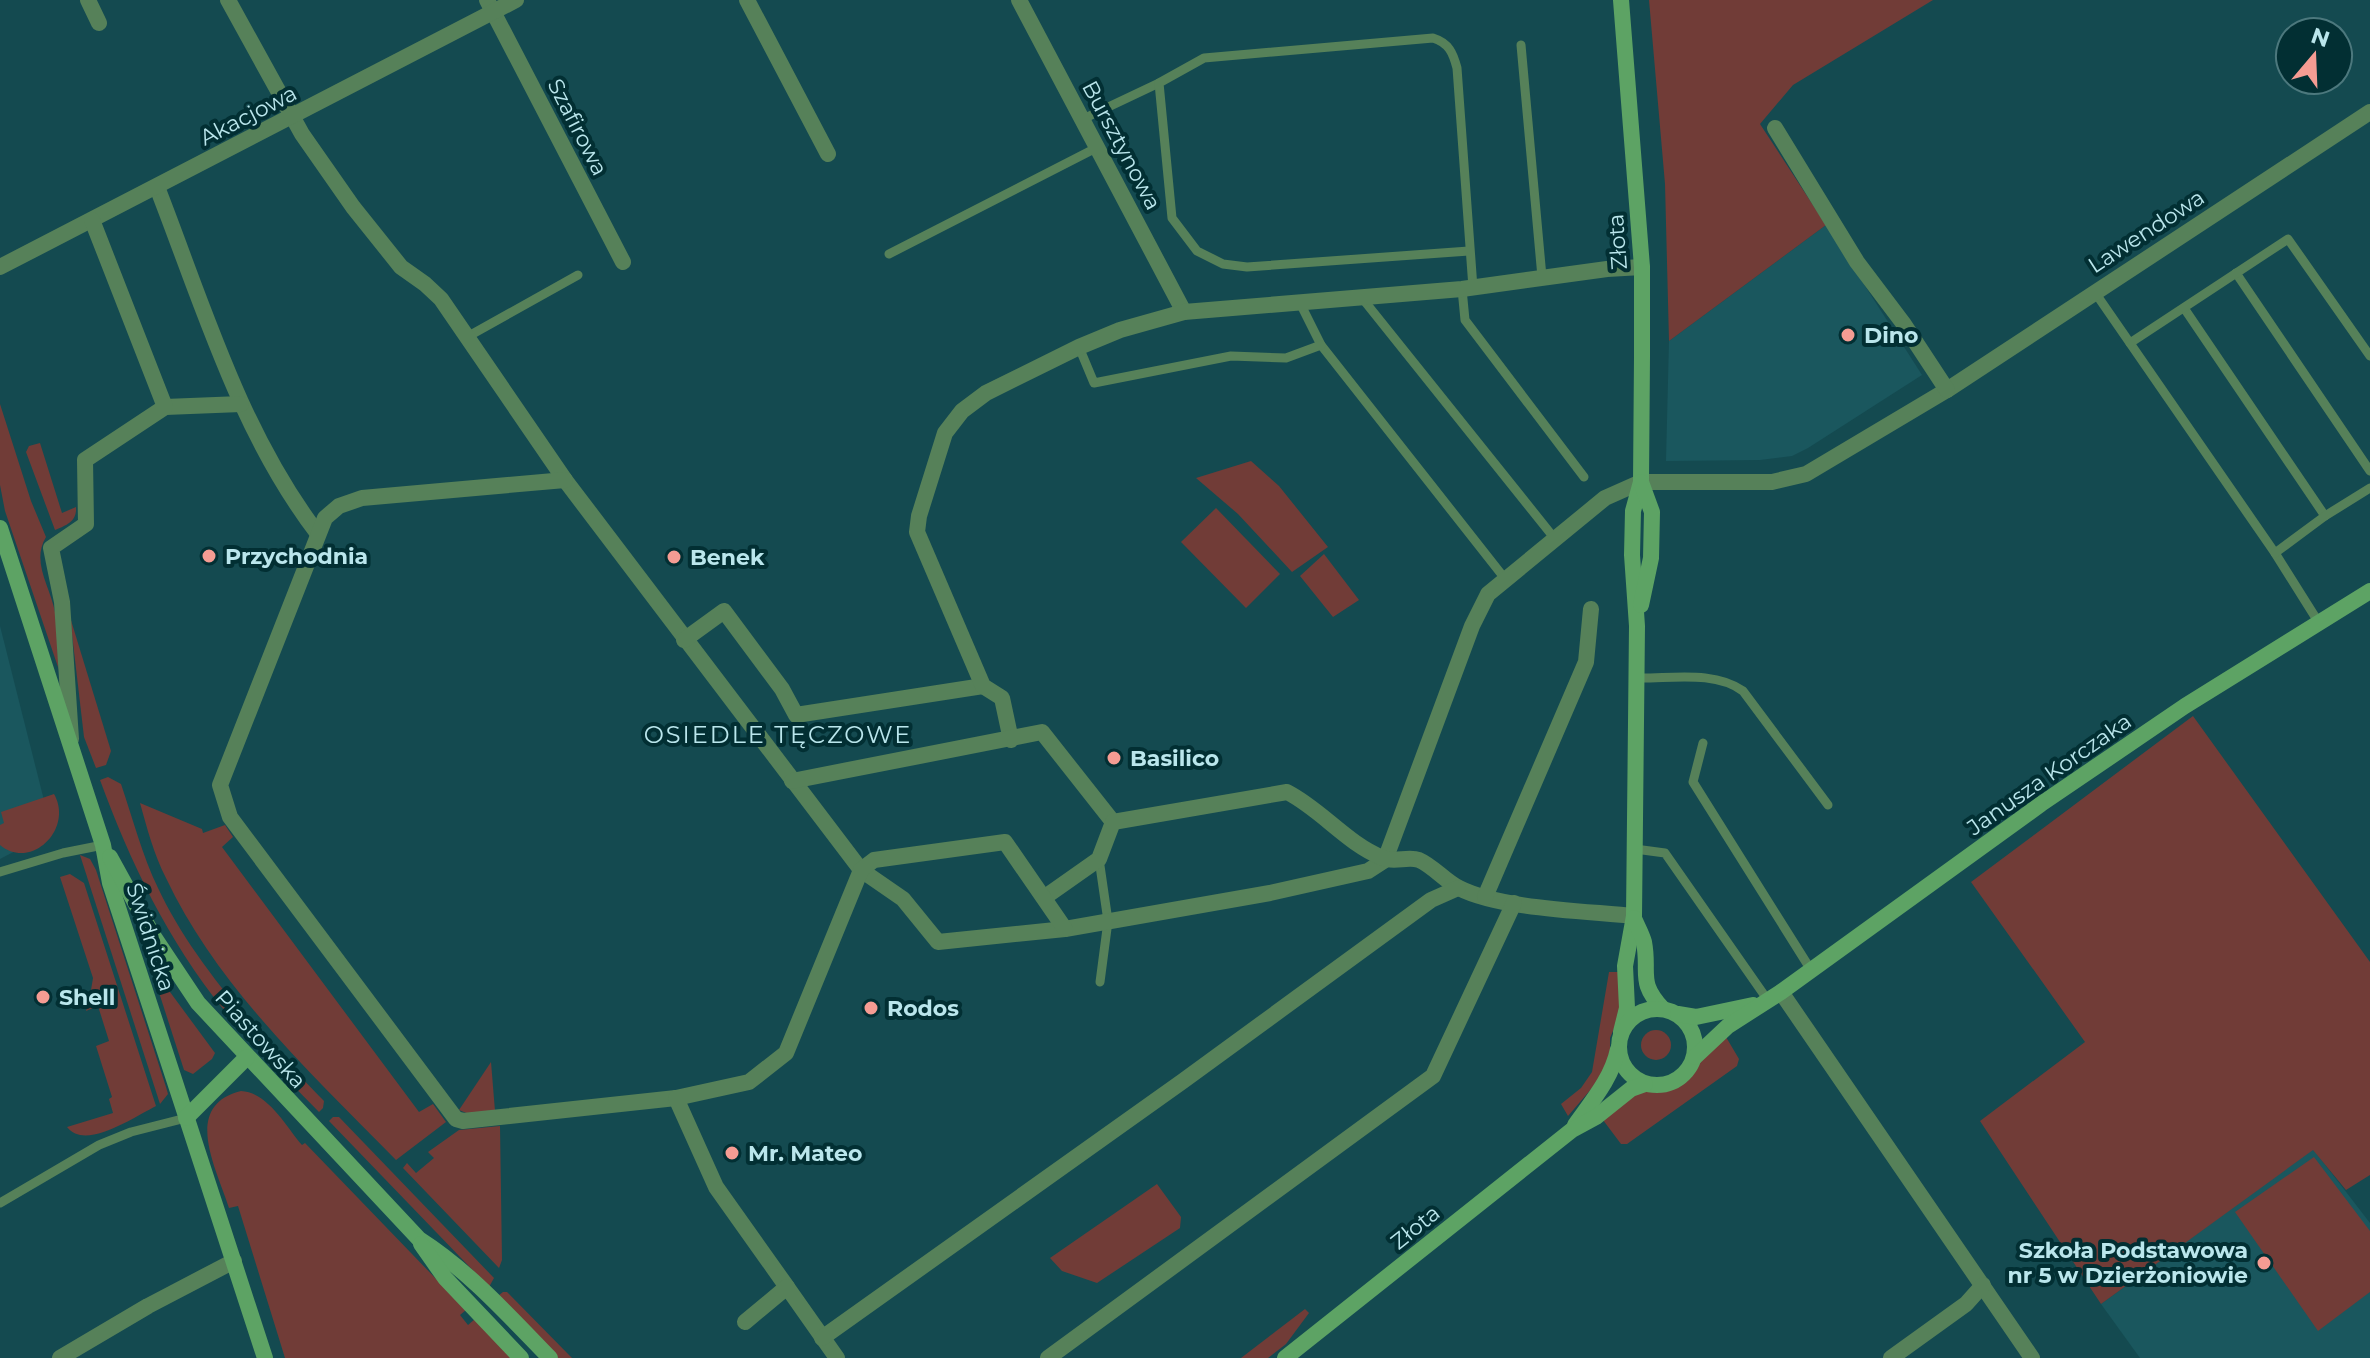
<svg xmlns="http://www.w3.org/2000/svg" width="2370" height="1358" font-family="Montserrat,sans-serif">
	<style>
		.built { fill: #1a575e }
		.green { fill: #713c37 }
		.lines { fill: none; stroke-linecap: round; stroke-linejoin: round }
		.lane { stroke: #568159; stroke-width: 9 }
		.street { stroke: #568159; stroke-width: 16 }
		.secondary { stroke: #5da364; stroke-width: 16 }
		.poi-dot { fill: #f59c93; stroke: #022f33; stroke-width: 3 }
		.labels { text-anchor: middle; stroke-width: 8; stroke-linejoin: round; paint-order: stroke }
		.street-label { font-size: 22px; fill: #bae6ec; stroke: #022f33 }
		.poi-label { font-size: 22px; font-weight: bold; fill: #bae6ec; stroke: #022f33; text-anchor: start }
		.neighbourhood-label { font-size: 24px; letter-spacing: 2px; fill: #bae6ec; stroke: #022f33 }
	</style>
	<rect width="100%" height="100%" fill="#144a50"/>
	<g class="built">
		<path d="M 1826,225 L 1922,375 L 1808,448 L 1792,456 L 1760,460 L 1666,461 L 1669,341 Z"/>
		<path d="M 0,626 L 52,832 L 0,859 Z"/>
		<path d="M 2313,1149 L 2370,1223 L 2370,1358 L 2140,1358 L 2101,1304 Z"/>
	</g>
	<g class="green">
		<path d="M 1649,0 L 1933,0 L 1793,85 L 1760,124 L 1826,225 L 1669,341 L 1665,184 Z"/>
		<path d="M 0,404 L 31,501 L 46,537 C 31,562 50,586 55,612 C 58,630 57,651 59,670 L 5,511 L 0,485 Z"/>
		<path d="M 40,443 L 62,513 L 76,507 C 77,521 67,525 55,530 L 26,452 L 29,446 Z"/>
		<path d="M 1251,461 L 1279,486 L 1328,547 L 1292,572 L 1238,514 L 1196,478 Z"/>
		<path d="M 1216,508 L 1280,574 L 1246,608 L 1181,542 Z"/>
		<path d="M 1324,554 L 1359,600 L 1333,617 L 1300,576 Z"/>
		<path d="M 70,617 L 111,751 L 106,765 L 96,768 L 84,737 Z"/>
		<path d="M 2193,716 L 2370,962 L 2370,1175 L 2346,1190 L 2313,1150 L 2101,1304 L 1980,1121 L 2085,1042 L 1971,882 Z"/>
		<path d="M 108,777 L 121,784 C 133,819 142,855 158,888 C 194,965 265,1041 324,1101 L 323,1108 L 319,1112 C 287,1079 253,1046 224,1010 C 168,941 130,862 100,780 Z"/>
		<path d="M 54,794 C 74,829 31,871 0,845 L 0,825 L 4,823 L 1,812 Z"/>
		<path d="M 140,803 L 202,829 L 203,833 L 225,825 L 233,837 L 222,847 L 419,1112 L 433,1104 L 446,1122 L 396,1160 C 312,1074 218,988 166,878 C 154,855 147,828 140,803 Z"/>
		<path d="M 80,855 L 90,859 L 96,870 L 166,1087 L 168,1094 L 160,1104 Z"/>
		<path d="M 70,874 L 84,883 L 156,1106 C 134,1117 85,1151 67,1127 L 113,1113 L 109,1099 L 112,1097 L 96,1046 L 109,1041 L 98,1006 L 86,1011 L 93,991 L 91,990 L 93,978 L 60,877 Z"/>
		<path d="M 1609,972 L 1618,972 L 1620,1014 L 1610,1038 L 1610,1056 L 1598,1081 L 1568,1116 L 1561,1104 L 1581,1088 L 1592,1072 Z"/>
		<path d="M 156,973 L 215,1053 L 212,1059 L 193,1074 L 184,1070 L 154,977 Z"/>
		<circle cx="1656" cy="1045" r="15"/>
		<path d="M 1726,1037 L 1739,1059 L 1737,1066 L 1627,1144 L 1621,1144 L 1603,1120 L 1625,1099 L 1644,1091 L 1660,1092 L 1679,1086 L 1692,1076 L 1703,1055 Z"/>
		<path d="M 491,1062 L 495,1111 L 469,1114 L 459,1110 Z"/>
		<path d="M 241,1091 C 268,1092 287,1128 302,1145 L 305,1143 L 466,1310 L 460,1315 L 468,1325 L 475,1319 L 513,1358 L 285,1358 L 238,1206 L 229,1208 C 217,1169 181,1106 241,1091 Z"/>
		<path d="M 333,1117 L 339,1117 L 494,1278 L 489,1287 L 329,1121 Z"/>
		<path d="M 500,1126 L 502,1260 L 499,1268 L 403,1168 L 407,1163 L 416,1173 L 434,1158 L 428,1152 L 459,1130 Z"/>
		<path d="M 2314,1157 L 2370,1231 L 2370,1292 L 2318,1331 L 2235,1212 Z"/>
		<path d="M 1157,1184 L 1181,1217 L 1180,1228 L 1097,1283 L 1062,1271 L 1050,1258 Z"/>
		<path d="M 503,1292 L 507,1292 L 572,1358 L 558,1358 L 498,1296 Z"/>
		<path d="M 1305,1309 L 1309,1313 L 1286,1344 L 1268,1358 L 1241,1358 Z"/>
	</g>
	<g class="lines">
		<g class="lane">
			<path d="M 1521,45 L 1542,277"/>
			<path d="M 1083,119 L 1159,83"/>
			<path d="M 1469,251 L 1247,267 L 1223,264 L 1197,251 L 1172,218 L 1159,83 L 1204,58 L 1433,38 C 1449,43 1453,53 1457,68 L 1473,288"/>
			<path d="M 889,254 L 1098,147"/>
			<path d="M 2236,273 L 2370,471"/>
			<path d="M 1462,289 L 1465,320 L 1584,477"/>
			<path d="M 2094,291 L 2275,553 L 2319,623"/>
			<path d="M 1362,298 L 1555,539"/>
			<path d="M 1300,303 L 1321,345 L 1506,580"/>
			<path d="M 2184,308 L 2325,516"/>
			<path d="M 467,337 L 578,275"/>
			<path d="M 2130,343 L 2288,239 L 2370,356"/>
			<path d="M 1079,347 L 1094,383 L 1231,356 L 1286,358 L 1321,345"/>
			<path d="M 2275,553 L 2325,516 L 2370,488"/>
			<path d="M 1636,678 C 1670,679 1714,670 1743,691 L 1828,805"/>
			<path d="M 1703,743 L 1693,782 L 1811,970"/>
			<path d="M 1635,849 L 1665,853 L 1767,999"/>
			<path d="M 1099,859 L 1108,921 L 1100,982"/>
			<path d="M 0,872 L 63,853 L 103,845"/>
			<path d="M 0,1203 L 99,1145 L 131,1132 L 186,1118"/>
		</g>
		<g class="street">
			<path d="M 88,0 L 99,23"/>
			<path d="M 228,0 L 302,134 L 353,207 L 401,267 L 425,284 L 441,299 L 565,480 L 861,870 L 903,899 L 938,942 L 1065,929 L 1270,893 L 1368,871 L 1385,860 L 1472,626 L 1488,594 L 1605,498 L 1641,482 L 1772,482 L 1806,474 L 1947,390 L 2370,112"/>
			<path d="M 487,0 L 623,262"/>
			<path d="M 747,0 L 828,154"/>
			<path d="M 1019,0 L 1184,312"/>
			<path d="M 1775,128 L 1857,262 L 1903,323 L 1947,390"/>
			<path d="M 157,187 C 203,305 240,432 318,534"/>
			<path d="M 0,267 L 516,0"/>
			<path d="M 165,407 L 241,404"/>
			<path d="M 565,480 L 362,498 L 339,506 L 325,518 L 220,785 L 230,817 L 456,1119 L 463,1121 L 676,1098"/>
			<path d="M 684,640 L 724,611 L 782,689 L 796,715 L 983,686"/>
			<path d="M 71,739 L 62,602 L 51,548 L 86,524 L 85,460 L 165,407 L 92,220"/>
			<path d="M 1011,740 L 1002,698 L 983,686 L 917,532 L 919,516 L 945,433 L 962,411 L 986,393 L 1079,347 L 1120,330 L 1184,312 L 1462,289 L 1607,269 L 1642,267"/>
			<path d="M 792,781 L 1042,732 L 1113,822"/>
			<path d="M 1045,897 L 1099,859 L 1113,822 L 1287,792 C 1322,810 1346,843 1383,858 C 1394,863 1408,856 1419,860 C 1433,866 1445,881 1459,888 C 1500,909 1586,911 1634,916"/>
			<path d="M 1485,897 L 1586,662 L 1591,609"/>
			<path d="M 1781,992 L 2032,1358"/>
			<path d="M 787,1287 L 716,1187 L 676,1098 L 749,1082 L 786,1053 L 861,870 L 874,860 L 1005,842 L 1065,929"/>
			<path d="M 745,1322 L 787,1287 L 837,1358"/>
			<path d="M 822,1338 L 1183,1081 L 1431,900 L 1458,888"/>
			<path d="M 60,1358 L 148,1306 L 234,1261"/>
			<path d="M 1048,1358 L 1433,1076 L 1514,903"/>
			<path d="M 1891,1358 L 1966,1304 L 1983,1285"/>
		</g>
		<g class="secondary">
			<path d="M 1621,0 L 1642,267 L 1642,357 L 1641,482 L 1633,511 L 1632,555 L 1637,626 L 1634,916 L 1625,966 L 1627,1008 L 1621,1032"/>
			<path d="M 0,528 L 103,845 L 110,883 L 265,1358"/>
			<path d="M 1641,605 L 1651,558 L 1652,512 L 1641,482"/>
			<path d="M 110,857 L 154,937 L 198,1003 L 419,1239 C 469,1271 508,1315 550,1358"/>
			<path d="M 1634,918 C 1637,926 1642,934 1644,942 C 1650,974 1637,981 1663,1009"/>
			<circle cx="1657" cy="1047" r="38"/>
			<path d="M 1678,1014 L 1696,1017 L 1753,1005"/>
			<path d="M 1695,1057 L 1728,1026 L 1781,992 L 2041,804 L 2185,706 L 2370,591"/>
			<path d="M 186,1118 L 247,1057"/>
			<path d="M 1575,1125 C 1592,1101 1612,1078 1618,1049"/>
			<path d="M 421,1244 L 445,1278 L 521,1358"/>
			<path d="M 1285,1358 L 1572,1130 L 1596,1117 L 1631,1089 L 1645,1084"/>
		</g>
	</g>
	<g class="poi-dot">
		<circle cx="1848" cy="335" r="8"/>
		<circle cx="209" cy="556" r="8"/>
		<circle cx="674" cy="557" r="8"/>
		<circle cx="1114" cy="758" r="8"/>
		<circle cx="43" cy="997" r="8"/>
		<circle cx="871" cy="1008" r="8"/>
		<circle cx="732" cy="1153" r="8"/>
		<circle cx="2264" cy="1263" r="8"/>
	</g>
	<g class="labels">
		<g class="street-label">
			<text transform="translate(248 115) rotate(-27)" y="8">Akacjowa</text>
			<text transform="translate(578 127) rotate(63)" y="8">Szafirowa</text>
			<text transform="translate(1122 145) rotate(62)" y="8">Bursztynowa</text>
			<text transform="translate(2146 231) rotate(-33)" y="8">Lawendowa</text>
			<text transform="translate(1617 242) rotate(-94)" y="8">Złota</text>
			<text transform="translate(2049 774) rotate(-35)" y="8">Janusza Korczaka</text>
			<text transform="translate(151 937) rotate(72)" y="8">Świdnicka</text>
			<text transform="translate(261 1039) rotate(48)" y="8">Piastowska</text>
			<text transform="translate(1415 1227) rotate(-39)" y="8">Złota</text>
		</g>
		<g class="poi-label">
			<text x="1864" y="343">Dino</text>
			<text x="225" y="564">Przychodnia</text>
			<text x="690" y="565">Benek</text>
			<text x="1130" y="766">Basilico</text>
			<text x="59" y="1005">Shell</text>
			<text x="887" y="1016">Rodos</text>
			<text x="748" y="1161">Mr. Mateo</text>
			<text x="2248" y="1258" text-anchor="end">Szkoła Podstawowa<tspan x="2248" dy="25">nr 5 w Dzierżoniowie</tspan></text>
		</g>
		<g class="neighbourhood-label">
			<text x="778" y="743">OSIEDLE TĘCZOWE</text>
		</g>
	</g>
	<g transform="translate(2314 56) rotate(19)"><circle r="38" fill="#022f33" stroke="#4c787d" stroke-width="2"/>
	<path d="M0-6L14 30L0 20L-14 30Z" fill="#f59c93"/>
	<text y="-12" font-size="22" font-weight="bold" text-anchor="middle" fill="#bae6ec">N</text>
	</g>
</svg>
